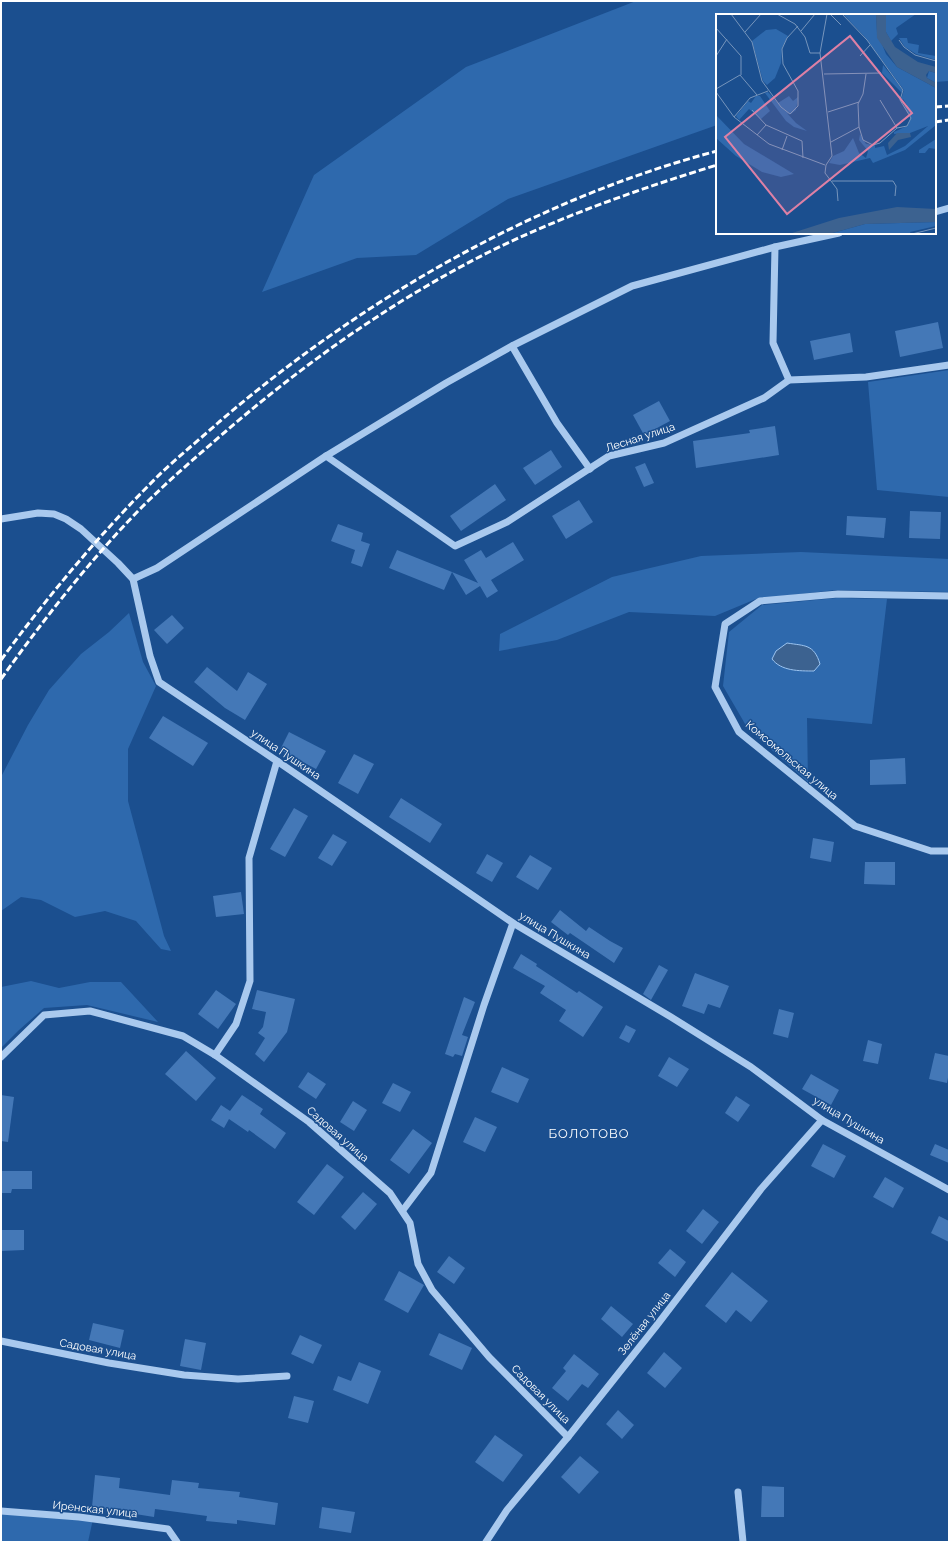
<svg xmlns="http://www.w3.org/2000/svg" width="950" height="1543" font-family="Raleway,sans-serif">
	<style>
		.green { fill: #2e69ad }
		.water { fill: #3c6290; stroke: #9cc4f0 }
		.building { fill: #4478b7 }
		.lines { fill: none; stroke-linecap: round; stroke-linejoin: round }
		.minor { stroke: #a9c9ee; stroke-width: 7 }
		.rail { stroke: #fff; stroke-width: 3; stroke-dasharray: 7 3; stroke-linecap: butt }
		.labels { text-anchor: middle; stroke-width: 3; stroke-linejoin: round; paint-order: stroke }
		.street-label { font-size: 11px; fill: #fff; stroke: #1b4f8f }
		.quarter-label { font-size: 13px; letter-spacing: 1px; fill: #fff; stroke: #1b4f8f }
		.inset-road { fill: none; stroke: #7695bc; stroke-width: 1 }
		.view { fill: #dd80a5; fill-opacity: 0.15; stroke: #dd80a5; stroke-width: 2 }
		.inset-edge { fill: none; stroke: #fff; stroke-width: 2 }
	</style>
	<rect width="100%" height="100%" fill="#1b4f8f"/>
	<g class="green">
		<path d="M 636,1 L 949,1 L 949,81 L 935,82 L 935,15 L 717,15 L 717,125 L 508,199 L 416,255 L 357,258 L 262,292 L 314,175 L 466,67 Z"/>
		<path d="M 949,370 L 949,497 L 877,490 L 868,382 Z"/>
		<path d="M 801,552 L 949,559 L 949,592 L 836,590 L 756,599 L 715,616 L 629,612 L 557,640 L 499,651 L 500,634 L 612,577 L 701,556 Z"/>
		<path d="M 837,598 L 887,599 L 872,724 L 807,718 L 808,782 L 748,729 L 723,686 L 729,632 L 762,605 Z"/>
		<path d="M 129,613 L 143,662 L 156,686 L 128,749 L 128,801 L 164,936 L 171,951 L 161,949 L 136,921 L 105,911 L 75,917 L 41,900 L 21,897 L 1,911 L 1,777 L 28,725 L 49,690 L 81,654 L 109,632 Z"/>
		<path d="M 31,981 L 59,988 L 90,982 L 121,982 L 158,1022 L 87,1005 L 44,1008 L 19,1030 L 1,1048 L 1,987 Z"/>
		<path d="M 1,1509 L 93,1519 L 88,1542 L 1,1542 Z"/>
	</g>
	<path class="water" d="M 787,643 C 805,646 814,644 820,664 L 814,671 C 799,671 781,671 772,659 L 776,651 Z"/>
	<g class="building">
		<path d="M 938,322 L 943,348 L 900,357 L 895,331 Z"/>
		<path d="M 850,333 L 853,352 L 814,360 L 810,341 Z"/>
		<path d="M 659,401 L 670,421 L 644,435 L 633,415 Z"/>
		<path d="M 775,426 L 779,455 L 696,468 L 693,441 L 750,433 L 749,430 Z"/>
		<path d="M 551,450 L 562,467 L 535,485 L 523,468 Z"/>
		<path d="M 645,463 L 654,483 L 644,487 L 635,467 Z"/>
		<path d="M 495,484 L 506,500 L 461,531 L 450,516 Z"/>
		<path d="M 579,500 L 593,522 L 566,539 L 552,516 Z"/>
		<path d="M 910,511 L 941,512 L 940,539 L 909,538 Z"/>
		<path d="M 847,516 L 886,518 L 884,538 L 846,535 Z"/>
		<path d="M 338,524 L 363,533 L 361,541 L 370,544 L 362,567 L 351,563 L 355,550 L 331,541 Z"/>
		<path d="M 513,542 L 524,560 L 491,580 L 498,591 L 487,598 L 480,586 L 466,595 L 452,572 L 478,583 L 464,560 L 481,550 L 486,558 Z"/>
		<path d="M 397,550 L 452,572 L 444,590 L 389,568 Z"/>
		<path d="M 172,615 L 184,628 L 167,644 L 154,630 Z"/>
		<path d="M 207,667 L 237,691 L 248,672 L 267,684 L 245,720 L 225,708 L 194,682 Z"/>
		<path d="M 163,716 L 208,743 L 193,766 L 149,738 Z"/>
		<path d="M 289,732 L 326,751 L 316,769 L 280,750 Z"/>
		<path d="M 354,754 L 374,764 L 358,794 L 338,783 Z"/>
		<path d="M 905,758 L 906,784 L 870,785 L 870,760 Z"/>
		<path d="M 401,798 L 442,824 L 430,843 L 389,817 Z"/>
		<path d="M 294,808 L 308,816 L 285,857 L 270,849 Z"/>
		<path d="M 333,834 L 347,842 L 332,866 L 318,858 Z"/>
		<path d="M 813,838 L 834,842 L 831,862 L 810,858 Z"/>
		<path d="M 487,854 L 503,863 L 492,882 L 476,873 Z"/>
		<path d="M 530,855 L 552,868 L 538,890 L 516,877 Z"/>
		<path d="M 865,862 L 895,862 L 895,885 L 864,884 Z"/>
		<path d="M 241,892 L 244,914 L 216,917 L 213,896 Z"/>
		<path d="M 560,910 L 586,931 L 589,927 L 610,941 L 623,948 L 614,963 L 570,933 L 568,935 L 551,922 Z"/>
		<path d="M 521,954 L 537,964 L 536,966 L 577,993 L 579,991 L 603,1007 L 583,1037 L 559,1021 L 566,1010 L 540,993 L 545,986 L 513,968 Z"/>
		<path d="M 659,965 L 668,970 L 651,1000 L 643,994 Z"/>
		<path d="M 695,973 L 729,986 L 720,1008 L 708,1004 L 704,1014 L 682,1006 Z"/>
		<path d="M 216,990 L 236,1004 L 218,1029 L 198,1014 Z"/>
		<path d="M 257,990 L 295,999 L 287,1032 L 264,1062 L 255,1054 L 265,1038 L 258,1033 L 263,1027 L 266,1012 L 252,1009 Z"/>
		<path d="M 464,997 L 475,1002 L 462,1035 L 468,1037 L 462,1056 L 455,1054 L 453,1057 L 445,1054 Z"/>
		<path d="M 779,1009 L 794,1013 L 788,1038 L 773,1034 Z"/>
		<path d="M 626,1025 L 636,1030 L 629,1043 L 619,1038 Z"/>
		<path d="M 868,1040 L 882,1044 L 878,1064 L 863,1061 Z"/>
		<path d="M 186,1051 L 216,1078 L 196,1101 L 165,1074 Z"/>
		<path d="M 935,1053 L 949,1056 L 949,1072 L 947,1083 L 929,1079 Z"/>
		<path d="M 669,1057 L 689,1069 L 677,1087 L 658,1076 Z"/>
		<path d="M 502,1067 L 529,1079 L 518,1103 L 491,1092 Z"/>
		<path d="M 308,1072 L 326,1084 L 316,1099 L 298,1087 Z"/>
		<path d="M 811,1074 L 839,1090 L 831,1105 L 802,1089 Z"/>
		<path d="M 393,1083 L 411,1092 L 400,1112 L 382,1103 Z"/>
		<path d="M 1,1095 L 14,1097 L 8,1142 L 1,1141 Z"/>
		<path d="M 242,1095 L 263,1109 L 260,1114 L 286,1133 L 275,1149 L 249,1130 L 248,1132 L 229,1119 L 224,1128 L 211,1120 L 221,1105 L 230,1111 Z"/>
		<path d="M 736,1096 L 750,1105 L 738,1122 L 725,1113 Z"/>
		<path d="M 353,1101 L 367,1110 L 354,1131 L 340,1122 Z"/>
		<path d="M 475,1117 L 497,1127 L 485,1152 L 463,1142 Z"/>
		<path d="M 413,1129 L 432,1143 L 409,1174 L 390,1160 Z"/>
		<path d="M 823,1144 L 846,1156 L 834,1178 L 811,1166 Z"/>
		<path d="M 935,1144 L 949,1150 L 949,1163 L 930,1155 Z"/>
		<path d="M 327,1164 L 344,1177 L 314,1215 L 297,1202 Z"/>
		<path d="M 1,1171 L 32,1171 L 32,1189 L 12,1189 L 11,1193 L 1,1193 Z"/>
		<path d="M 885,1177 L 904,1188 L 893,1208 L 873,1197 Z"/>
		<path d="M 363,1192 L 377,1204 L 355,1230 L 341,1217 Z"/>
		<path d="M 703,1209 L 719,1222 L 702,1244 L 686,1231 Z"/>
		<path d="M 939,1216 L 949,1221 L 949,1242 L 931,1233 Z"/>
		<path d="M 1,1230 L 24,1230 L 24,1250 L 1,1251 Z"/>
		<path d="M 670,1249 L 686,1262 L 675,1277 L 658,1263 Z"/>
		<path d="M 449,1256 L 465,1268 L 454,1284 L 437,1272 Z"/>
		<path d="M 399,1271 L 424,1285 L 408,1313 L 384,1300 Z"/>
		<path d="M 732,1272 L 768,1301 L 751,1322 L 736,1310 L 726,1323 L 705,1306 Z"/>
		<path d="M 611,1306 L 633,1324 L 622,1337 L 601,1319 Z"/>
		<path d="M 93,1323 L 124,1330 L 120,1348 L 89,1340 Z"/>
		<path d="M 439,1333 L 472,1348 L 462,1370 L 429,1355 Z"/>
		<path d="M 300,1335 L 322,1345 L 313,1364 L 291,1354 Z"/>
		<path d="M 185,1339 L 206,1343 L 201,1370 L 180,1366 Z"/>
		<path d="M 664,1352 L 682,1368 L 665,1388 L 647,1373 Z"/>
		<path d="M 574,1354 L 599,1374 L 588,1388 L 582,1384 L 568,1401 L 552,1388 L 566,1371 L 563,1368 Z"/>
		<path d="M 359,1362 L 381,1371 L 368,1404 L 333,1390 L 338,1376 L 351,1381 Z"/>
		<path d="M 294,1396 L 314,1401 L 308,1423 L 288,1418 Z"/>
		<path d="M 618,1410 L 634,1425 L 622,1439 L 606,1424 Z"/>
		<path d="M 495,1435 L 523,1455 L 503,1482 L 475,1462 Z"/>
		<path d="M 580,1456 L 599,1472 L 579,1494 L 561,1477 Z"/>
		<path d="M 95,1475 L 120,1478 L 119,1488 L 170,1495 L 172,1480 L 199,1483 L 198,1488 L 240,1492 L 239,1497 L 278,1503 L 275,1525 L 237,1520 L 237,1524 L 206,1521 L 207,1516 L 155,1509 L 154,1517 L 129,1513 L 129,1511 L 92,1507 Z"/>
		<path d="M 762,1486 L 784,1487 L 784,1517 L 761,1517 Z"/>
		<path d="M 322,1507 L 355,1512 L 351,1533 L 319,1528 Z"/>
	</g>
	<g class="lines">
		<g class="minor">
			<path d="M 935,212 L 949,208"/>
			<path d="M 775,247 L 773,343 L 789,380"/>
			<path d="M 512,346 L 557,423 L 590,469"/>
			<path d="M 326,456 L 455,546 L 507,522 L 609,456 L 664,443 L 764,398 L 789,380 L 866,377 L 949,365"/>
			<path d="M 1,519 L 38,513 L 54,514 L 66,519 L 81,529 L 118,563 L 133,579 L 150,656 L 159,682 L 277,761 L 513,923 L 671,1017 L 751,1067 L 822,1120 L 949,1190"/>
			<path d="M 133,579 L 157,568 L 326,456 L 446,383 L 512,346 L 632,286 L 775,247 L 839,233"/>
			<path d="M 949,596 L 838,594 L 760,601 L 725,624 L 715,687 L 739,732 L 855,826 L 931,851 L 949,851"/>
			<path d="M 215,1055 L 236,1024 L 250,981 L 249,858 L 277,761"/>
			<path d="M 1,1057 L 44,1015 L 90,1011 L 183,1036 L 215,1055 L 309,1122 L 390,1193 L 410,1223 L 418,1264 L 432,1290 L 489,1357 L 568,1437"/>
			<path d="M 403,1210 L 431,1173 L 484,1005 L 513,923"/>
			<path d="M 1,1341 L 109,1363 L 184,1375 L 238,1379 L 287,1376"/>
			<path d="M 738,1492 L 743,1542"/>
			<path d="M 1,1511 L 79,1517 L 168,1529 L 177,1542"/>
			<path d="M 486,1542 L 507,1510 L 568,1437 L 657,1325 L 761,1189 L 822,1120"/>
		</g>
		<g class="rail">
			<path d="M 935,107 L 949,106"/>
			<path d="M 935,122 L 949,120"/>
			<path d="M 1,660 C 48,596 99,535 155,479 C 175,459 198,441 219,422 C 361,300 535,199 717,151"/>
			<path d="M 1,679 C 44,619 90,560 141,508 C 168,481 196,457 225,432 C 306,362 394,300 489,252 C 562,216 639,189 717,165"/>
		</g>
	</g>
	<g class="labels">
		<g class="street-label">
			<text transform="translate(640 437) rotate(-18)" y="4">Лесная улица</text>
			<text transform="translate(286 754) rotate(34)" y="4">улица Пушкина</text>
			<text transform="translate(792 760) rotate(40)" y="4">Комсомольская улица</text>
			<text transform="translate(555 935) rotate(31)" y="4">улица Пушкина</text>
			<text transform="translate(849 1120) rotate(31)" y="4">улица Пушкина</text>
			<text transform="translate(338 1134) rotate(41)" y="4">Садовая улица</text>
			<text transform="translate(644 1323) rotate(-52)" y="4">Зелёная улица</text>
			<text transform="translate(98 1349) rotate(10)" y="4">Садовая улица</text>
			<text transform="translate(541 1394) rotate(45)" y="4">Садовая улица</text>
			<text transform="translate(95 1509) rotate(6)" y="4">Иренская улица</text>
		</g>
		<g class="quarter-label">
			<text x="589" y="1138">БОЛОТОВО</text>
		</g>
	</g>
	<g transform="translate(716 14)">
		<rect width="220" height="220" fill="#1b4f8f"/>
		<path d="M 127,0 L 160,0 L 161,18 L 170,40 L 181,53 L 220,74 L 220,111 L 189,136 L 157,149 L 154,144 L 124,151 L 113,149 L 117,142 L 128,137 L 137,124 L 143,139 L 150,144 L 152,137 L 143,126 L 144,120 L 150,130 L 159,131 L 159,134 L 168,132 L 171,141 L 189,132 L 212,112 L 194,119 L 178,120 L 178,118 L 191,112 L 195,104 L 188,93 L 191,91 L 187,85 L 185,86 L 188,76 L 148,22 ZM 170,0 L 200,0 L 180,14 L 182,20 L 175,27 L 170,18 ZM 60,15 L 72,22 L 66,34 L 65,49 L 59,64 L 51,71 L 47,67 L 36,27 L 50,16 ZM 183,24 L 191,24 L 192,29 L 203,31 L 202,39 L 220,42 L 220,46 L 200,40 L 189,33 ZM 167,51 L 187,76 L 186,79 L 166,59 ZM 213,57 L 220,59 L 220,69 L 211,64 ZM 52,78 L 80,109 L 91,117 L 78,113 L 70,107 L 49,79 ZM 40,82 L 44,82 L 54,97 L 45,105 L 33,95 L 23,106 L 20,102 L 32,87 L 35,89 ZM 73,82 L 77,87 L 82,83 L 80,96 L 75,100 L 70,99 L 62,89 ZM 0,101 L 28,130 L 78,160 L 65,163 L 46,158 L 20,142 L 0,124 ZM 220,125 L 220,135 L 213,134 L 209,139 L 203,139 L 203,136 ZM 220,208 L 220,212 L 194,218 L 195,220 L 113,220 L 149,210 Z" fill="#2e69ad"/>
		<path d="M 160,0 L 170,0 L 170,18 L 179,33 L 202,48 L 220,53 L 220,59 L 213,57 L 210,61 L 211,64 L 220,69 L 220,74 L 181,53 L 161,24 ZM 181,119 L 194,119 L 195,123 L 182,126 L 173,136 L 172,129 ZM 181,193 L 220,195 L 220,208 L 149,210 L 113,220 L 73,220 L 123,204 Z" fill="#3c6290"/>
		<path class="inset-road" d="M 15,0 L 36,28 L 46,67 L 65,93 L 74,100 L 82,92 L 82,77 L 67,50 L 66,35 L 71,24 L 82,12M 61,0 L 79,10 L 89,23 L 94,39 L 104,39M 111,0 L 104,39 L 116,142 L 110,151 L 109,159 L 121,175 L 122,187M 114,0 L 125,11M 126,0 L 151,26 L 187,76 L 184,86 L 195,104 L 191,112 L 181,114 L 164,129 L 157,131 L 147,126 L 143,113 L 142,90 L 147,80 L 150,60M 0,14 L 25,42 L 25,61M 85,17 L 99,0M 29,18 L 45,0M 183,26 L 188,33 L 199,41 L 220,47M 0,42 L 11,25M 144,42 L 154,31M 108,60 L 165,59M 0,75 L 24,61 L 41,81M 0,78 L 18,103 L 53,130 L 109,151M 164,86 L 181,114M 36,96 L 50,111 L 86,127 L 87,144M 112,98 L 143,88M 18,103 L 34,84 L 52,77M 41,121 L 50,111M 115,128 L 143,113M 66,136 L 71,122M 116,167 L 177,167 L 180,172 L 179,182M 196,220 L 220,214"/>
		<path class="view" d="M 134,22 L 196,99 L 71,200 L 9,123 Z"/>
		<rect width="220" height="220" class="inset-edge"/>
	</g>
	<rect width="950" height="1543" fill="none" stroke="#ffffff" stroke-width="4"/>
</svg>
